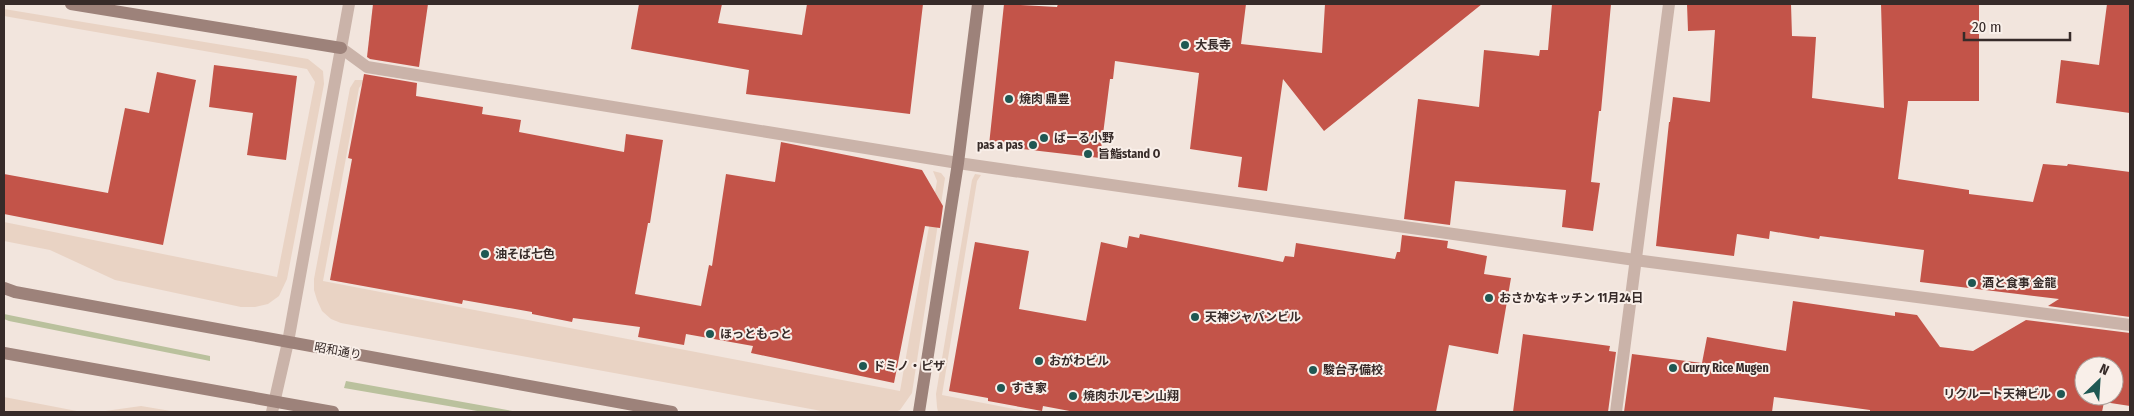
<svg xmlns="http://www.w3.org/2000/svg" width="2134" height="416" font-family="'Fira Sans Condensed','Noto Sans JP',sans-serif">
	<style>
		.green { fill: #bac19d }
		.plaza { fill: #e9d3c4 }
		.building { fill: #c35449; fill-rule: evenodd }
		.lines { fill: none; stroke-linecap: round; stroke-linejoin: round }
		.street { stroke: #cab3a9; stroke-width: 12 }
		.secondary { stroke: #9d827a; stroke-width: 12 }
		.poi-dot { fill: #1f5853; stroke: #f9efe9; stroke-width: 2 }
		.labels { text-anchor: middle; stroke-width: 4; stroke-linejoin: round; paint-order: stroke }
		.poi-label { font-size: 12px; font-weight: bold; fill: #372b29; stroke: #f9efe9; text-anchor: start }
		.street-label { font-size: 12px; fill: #372b29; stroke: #f9efe9 }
	</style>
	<rect width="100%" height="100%" fill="#f2e5dd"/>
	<g class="green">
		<path d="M 4,314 L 210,356 L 210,361 L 9,321 L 4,319 Z"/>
		<path d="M 346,381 L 518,412 L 483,412 L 344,388 Z"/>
	</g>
	<g class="plaza">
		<path d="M 4,9 L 308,59 L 323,71 L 324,84 L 287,279 L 279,296 L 268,304 L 255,307 L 241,307 L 115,280 L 50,250 L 4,241 L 4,222 L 277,277 L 315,82 L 307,69 L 4,16 Z"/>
		<path d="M 355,80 L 365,80 L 359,88 L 323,281 L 900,391 L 937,181 L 933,171 L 941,173 L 945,178 L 912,393 L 900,410 L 895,412 L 827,412 L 341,323 L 331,319 L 322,311 L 317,300 L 314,290 L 314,279 L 350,88 Z"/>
		<path d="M 975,174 L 981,175 L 977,181 L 942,395 L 1030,412 L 938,412 L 937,407 L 936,394 L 972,180 Z"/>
		<path d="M 4,397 L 82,412 L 4,412 Z"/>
		<path d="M 141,406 L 177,412 L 98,412 Z"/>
	</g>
	<g class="building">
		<path d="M 373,4 L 428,4 L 419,67 L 370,59 L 367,57 Z"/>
		<path d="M 639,4 L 722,4 L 718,23 L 802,35 L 807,4 L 923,4 L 910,114 L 746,94 L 749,70 L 631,49 Z"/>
		<path d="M 1004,4 L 1057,7 L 1058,4 L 1246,4 L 1241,44 L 1322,53 L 1325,4 L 1482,4 L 1324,131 L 1283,79 L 1267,191 L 1238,187 L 1242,157 L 1190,149 L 1199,73 L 1115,61 L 1113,79 L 1110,79 L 1100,158 L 989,145 Z"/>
		<path d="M 1552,4 L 1611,4 L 1601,111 L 1599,111 L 1591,182 L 1600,183 L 1593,231 L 1562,227 L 1566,190 L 1455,181 L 1450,225 L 1404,219 L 1418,99 L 1479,107 L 1484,50 L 1539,56 L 1540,50 L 1548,50 Z"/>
		<path d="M 1687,4 L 1791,4 L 1792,36 L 1816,37 L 1812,98 L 1884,108 L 1881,4 L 1979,4 L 1979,101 L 1908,101 L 1898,179 L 1969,190 L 1969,194 L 2033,202 L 2043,164 L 2067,166 L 2068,164 L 2130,172 L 2130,317 L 2048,306 L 2059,299 L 1920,282 L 1924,250 L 1820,236 L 1819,239 L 1770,231 L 1769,239 L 1737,234 L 1734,256 L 1656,246 L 1669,122 L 1670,122 L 1673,97 L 1710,102 L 1715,30 L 1688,31 Z"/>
		<path d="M 2107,4 L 2130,4 L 2130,113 L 2056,103 L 2061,60 L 2099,65 Z"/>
		<path d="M 214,65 L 297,76 L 286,160 L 247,155 L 253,113 L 209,107 Z"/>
		<path d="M 157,72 L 196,80 L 163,245 L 4,214 L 4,174 L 108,193 L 125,108 L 149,113 Z"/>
		<path d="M 364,74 L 417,83 L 416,96 L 483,107 L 482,114 L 521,120 L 519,132 L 624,152 L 626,134 L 663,140 L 650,223 L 648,223 L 635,294 L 701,306 L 709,265 L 712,266 L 726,174 L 775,182 L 781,142 L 922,170 L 943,206 L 940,228 L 925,226 L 894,383 L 751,353 L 753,346 L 686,334 L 684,345 L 638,337 L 640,327 L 573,318 L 572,322 L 532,314 L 532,312 L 463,300 L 462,304 L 330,280 L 352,159 L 348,158 Z"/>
		<path d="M 1140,234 L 1283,262 L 1285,256 L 1294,257 L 1296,243 L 1395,259 L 1397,252 L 1400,252 L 1402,235 L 1448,241 L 1447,248 L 1487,256 L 1484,274 L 1511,278 L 1498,354 L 1449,345 L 1436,412 L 1075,412 L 1043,406 L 1042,411 L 988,401 L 988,398 L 949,391 L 975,242 L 1029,251 L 1019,309 L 1086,321 L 1101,242 L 1127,248 L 1129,236 L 1139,238 Z"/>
		<path d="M 1793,301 L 1895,316 L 1895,312 L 1917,315 L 1940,347 L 1973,351 L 2026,320 L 2130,333 L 2130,406 L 2104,402 L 2102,412 L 1870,412 L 1870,410 L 1774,397 L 1772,412 L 1624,412 L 1632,354 L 1702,363 L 1707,337 L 1786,351 ZM 2084,366 L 2114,366 L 2114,396 L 2084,396 Z"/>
		<path d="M 1523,334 L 1610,346 L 1609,351 L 1616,352 L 1608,412 L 1513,412 Z"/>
	</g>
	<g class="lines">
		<g class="street">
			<path d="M 341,48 L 367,67 L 958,163 L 1635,260 L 2130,325"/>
			<path d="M 272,412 L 288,342 L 349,4"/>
			<path d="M 1616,412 L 1669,4"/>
		</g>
		<g class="secondary">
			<path d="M 71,4 L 341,48"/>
			<path d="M 4,288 L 15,292 L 672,412"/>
			<path d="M 4,353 L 333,412"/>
			<path d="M 919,412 L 958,163 L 978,4"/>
		</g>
	</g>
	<g class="poi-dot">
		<circle cx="1185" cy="45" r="5"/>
		<circle cx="1009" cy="99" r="5"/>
		<circle cx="1044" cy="138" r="5"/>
		<circle cx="1033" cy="145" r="5"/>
		<circle cx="1088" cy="154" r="5"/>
		<circle cx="485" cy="254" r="5"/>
		<circle cx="1972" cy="283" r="5"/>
		<circle cx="1489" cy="298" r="5"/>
		<circle cx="1195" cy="317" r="5"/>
		<circle cx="710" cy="334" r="5"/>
		<circle cx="1039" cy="361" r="5"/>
		<circle cx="863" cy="366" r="5"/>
		<circle cx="1673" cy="368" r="5"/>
		<circle cx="1313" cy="370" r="5"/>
		<circle cx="1001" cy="388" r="5"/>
		<circle cx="2061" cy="394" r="5"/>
		<circle cx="1073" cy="396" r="5"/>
	</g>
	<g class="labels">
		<g class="poi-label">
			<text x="1195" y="49">大長寺</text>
			<text x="1019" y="103">焼肉 鼎豊</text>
			<text x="1054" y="142">ばーる小野</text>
			<text x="1023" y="149" text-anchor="end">pas a pas</text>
			<text x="1098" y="158">旨鮨stand O</text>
			<text x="495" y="258">油そば七色</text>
			<text x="1982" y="287">酒と食事 金龍</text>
			<text x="1499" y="302">おさかなキッチン 11月24日</text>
			<text x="1205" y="321">天神ジャパンビル</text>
			<text x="720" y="338">ほっともっと</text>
			<text x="1049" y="365">おがわビル</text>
			<text x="873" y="370">ドミノ・ピザ</text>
			<text x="1683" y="372">Curry Rice Mugen</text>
			<text x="1323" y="374">駿台予備校</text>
			<text x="1011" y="392">すき家</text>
			<text x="2051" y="398" text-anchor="end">リクルート天神ビル</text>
			<text x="1083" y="400">焼肉ホルモン山翔</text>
		</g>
		<g class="street-label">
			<text transform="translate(338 351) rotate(10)" y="4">昭和通り</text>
		</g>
	</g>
	<rect width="2134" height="416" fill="none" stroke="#372b29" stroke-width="10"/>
	<g transform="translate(2099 381) rotate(25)"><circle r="24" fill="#f9efe9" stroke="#aba19c"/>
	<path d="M0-4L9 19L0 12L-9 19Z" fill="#1f5853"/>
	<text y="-8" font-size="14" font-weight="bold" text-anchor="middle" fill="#372b29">N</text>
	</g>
	<path d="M1964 32v8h106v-8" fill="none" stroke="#372b29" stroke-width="2.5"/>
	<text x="1972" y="32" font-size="15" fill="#372b29" stroke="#f9efe9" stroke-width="4" paint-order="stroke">20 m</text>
</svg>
